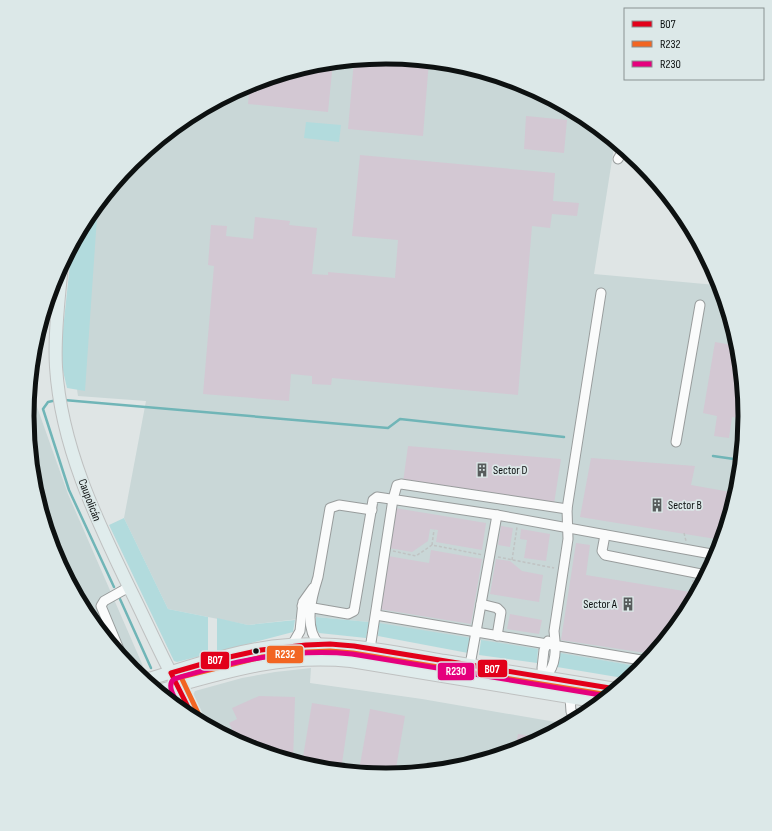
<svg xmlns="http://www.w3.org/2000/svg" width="772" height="831" font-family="'Sofia Sans Condensed',sans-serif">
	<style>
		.built { fill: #c9d7d7 }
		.green { fill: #b2dbdd }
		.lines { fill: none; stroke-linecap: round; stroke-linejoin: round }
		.stream { stroke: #70b5b7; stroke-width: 2.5 }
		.building { fill: #d3c8d3 }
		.minor-casing { stroke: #989c9c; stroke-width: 11 }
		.major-casing { stroke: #bfc1c1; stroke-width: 14 }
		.path { stroke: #c0c3c3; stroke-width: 1.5; stroke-dasharray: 3 2; stroke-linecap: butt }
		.minor { stroke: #fafbfb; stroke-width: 9 }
		.major { stroke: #e0ecec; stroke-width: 12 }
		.bus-1-casing { stroke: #dce8e8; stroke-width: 8 }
		.bus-2-casing { stroke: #dce8e8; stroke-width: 8 }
		.bus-3-casing { stroke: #dce8e8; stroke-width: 8 }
		.bus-1 { stroke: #e2001a; stroke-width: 5 }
		.bus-2 { stroke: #f26522; stroke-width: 5 }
		.bus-3 { stroke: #e5007d; stroke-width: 5 }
		.bus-dot { fill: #0d1111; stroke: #dce8e8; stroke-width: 1.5 }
		.labels { text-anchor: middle; stroke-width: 3.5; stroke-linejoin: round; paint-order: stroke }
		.poi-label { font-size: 12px; fill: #0d1111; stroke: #dce8e8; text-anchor: start }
		.street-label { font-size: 12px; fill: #0d1111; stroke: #dce8e8 }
		.rim { fill: none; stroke: #0d1111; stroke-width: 5 }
		.line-badge { stroke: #dce8e8; stroke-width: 1.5 }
		.badge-label { font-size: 11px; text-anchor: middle; font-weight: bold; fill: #fff }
	</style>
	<rect width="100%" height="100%" fill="#dfe5e5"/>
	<g class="built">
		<path d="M 386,57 L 456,63 L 524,84 L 586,117 L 615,141 L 594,274 L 716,285 L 717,278 L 738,346 L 745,416 L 738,486 L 718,553 L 684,615 L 642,667 L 369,622 L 316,617 L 248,625 L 168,609 L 124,518 L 146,401 L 78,396 L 73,362 L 88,216 L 132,161 L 187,117 L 249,84 L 316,63 Z"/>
		<path d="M 48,300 L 35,376 L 36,404 L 68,494 L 143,666 L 133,670 L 87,615 L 54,553 L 34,485 L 27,415 L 34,345 Z"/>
		<path d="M 311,668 L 310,683 L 422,699 L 567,724 L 523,747 L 456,768 L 386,774 L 316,768 L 248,747 L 206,724 L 192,697 L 195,691 L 242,678 L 275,672 Z"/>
	</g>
	<g class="green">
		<path d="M 306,122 L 341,125 L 339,142 L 304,138 Z"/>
		<path d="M 98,203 L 85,391 L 67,388 L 60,358 L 72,245 L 88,216 Z"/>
		<path d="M 124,518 L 168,609 L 208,617 L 208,654 L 177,662 L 174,661 L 109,525 Z"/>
		<path d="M 316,617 L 369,622 L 366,638 L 319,633 L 316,628 Z"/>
		<path d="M 217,618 L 248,625 L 295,620 L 293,632 L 217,652 Z"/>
		<path d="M 379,623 L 471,638 L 468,653 L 378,636 Z"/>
		<path d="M 481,640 L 538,649 L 537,663 L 479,655 Z"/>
		<path d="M 554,652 L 642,667 L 629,679 L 557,667 Z"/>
	</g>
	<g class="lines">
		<g class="stream">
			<path d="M 57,400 L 48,402 L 43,409 L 69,490 L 114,587"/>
			<path d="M 64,400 L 388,428 L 400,419 L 564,437"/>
			<path d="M 713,456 L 741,460"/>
			<path d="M 120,599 L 151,668"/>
		</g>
	</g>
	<g class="building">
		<path d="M 386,57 L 429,61 L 423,136 L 348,129 L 354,60 Z"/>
		<path d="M 333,62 L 328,112 L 248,104 L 250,83 L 316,63 Z"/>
		<path d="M 526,116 L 567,120 L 564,153 L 524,149 Z"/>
		<path d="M 360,155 L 555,173 L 553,201 L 579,203 L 577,216 L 552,214 L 550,228 L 532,226 L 518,395 L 332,378 L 331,385 L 312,384 L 312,376 L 291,374 L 289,401 L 203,394 L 214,266 L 208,265 L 211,225 L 227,226 L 226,236 L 253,239 L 255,217 L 290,221 L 289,225 L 317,228 L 312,274 L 328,275 L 328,272 L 395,278 L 398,240 L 352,236 Z"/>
		<path d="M 721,289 L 724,299 L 724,300 L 719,299 Z"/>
		<path d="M 715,342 L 738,346 L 745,419 L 732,417 L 729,438 L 714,436 L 717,416 L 703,413 Z"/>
		<path d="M 408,446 L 561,459 L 554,504 L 403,482 Z"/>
		<path d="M 591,458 L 695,466 L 691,485 L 736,493 L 722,540 L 580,517 Z"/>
		<path d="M 395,508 L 486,523 L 482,550 L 436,542 L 438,530 L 430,529 L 428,541 L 412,552 L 389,548 Z"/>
		<path d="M 501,526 L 513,528 L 510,547 L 498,545 Z"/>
		<path d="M 521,529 L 550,534 L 546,561 L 524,558 L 527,540 L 520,539 Z"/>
		<path d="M 576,543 L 590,545 L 586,575 L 696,593 L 684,615 L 652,654 L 561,640 Z"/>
		<path d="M 431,550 L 482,559 L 471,624 L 379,609 L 388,556 L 429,563 Z"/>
		<path d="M 496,559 L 510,561 L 522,571 L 543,575 L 539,602 L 490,594 Z"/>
		<path d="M 510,614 L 542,620 L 539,634 L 507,629 Z"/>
		<path d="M 259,696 L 295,697 L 293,761 L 248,747 L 238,741 L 229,723 L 237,719 L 232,708 Z"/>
		<path d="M 312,703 L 350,709 L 341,770 L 316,768 L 302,763 Z"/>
		<path d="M 370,709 L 405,716 L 395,774 L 386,774 L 359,770 Z"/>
		<path d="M 518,734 L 541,738 L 515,750 Z"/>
	</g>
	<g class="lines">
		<g class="minor-casing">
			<g id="minor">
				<path d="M 618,159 L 624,149"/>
				<path d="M 676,442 L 700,305"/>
				<path d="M 605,535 L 602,551 L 605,555 L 706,575"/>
				<path d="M 481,604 L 497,608 L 501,612 L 497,636"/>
				<path d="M 302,606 L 348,614 L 354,611 L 373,500 L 377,497 L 497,515 L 717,555"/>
				<path d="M 376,615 L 647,661"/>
				<path d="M 319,644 C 303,627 312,596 318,577 L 330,508 L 339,505 L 372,510"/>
				<path d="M 292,645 L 300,631 L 303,602 L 313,588"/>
				<path d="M 370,649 L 393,499 L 397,485 L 401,484 L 567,509"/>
				<path d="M 121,654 L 101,606 L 104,601 L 129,587"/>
				<path d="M 470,665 L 497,515"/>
				<path d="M 545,677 C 557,666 556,647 554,631 L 568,539 L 567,509 L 601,293"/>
				<path d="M 545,677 L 542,668 L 544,650 L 548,641"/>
				<path d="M 177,685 L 193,718"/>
				<path d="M 570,697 L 571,712 L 575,714"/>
			</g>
		</g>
		<g class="major-casing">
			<g id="major">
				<path d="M 62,264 C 59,298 54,333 56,367 C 61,446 96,519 130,589 C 145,619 158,649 174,679"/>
				<path d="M 146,680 C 192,666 241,648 289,645 C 342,641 394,652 445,661 C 502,670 559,680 616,689"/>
				<path d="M 158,691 C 226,672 279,654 351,661 L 600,702"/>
			</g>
		</g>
		<g class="path">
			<path d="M 684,533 L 686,541"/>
			<path d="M 432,545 L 434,530"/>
			<path d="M 393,551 L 416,556 L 432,545 L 483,555"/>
			<path d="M 498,557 L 554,568"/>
			<path d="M 512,560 L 517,527"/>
			<path d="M 691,592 L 693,580"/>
		</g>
		<use href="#minor" class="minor"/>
		<use href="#major" class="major"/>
		<g class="bus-1-casing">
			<path id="bus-1" d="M 193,717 L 171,673 L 216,660 L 261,650 L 306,645 L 330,644 L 354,646 L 616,689"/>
		</g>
		<g class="bus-2-casing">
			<path id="bus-2" d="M 199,715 L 181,677 L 262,657 L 307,652 L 330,651 L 353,653 L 609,695"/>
		</g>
		<g class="bus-3-casing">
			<path id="bus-3" d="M 181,710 C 177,701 165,686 174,679 C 234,661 290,648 352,654 L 601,695"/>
		</g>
		<use href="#bus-1" class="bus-1"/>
		<use href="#bus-2" class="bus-2"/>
		<use href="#bus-3" class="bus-3"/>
	</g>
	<defs>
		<g id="building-bare" transform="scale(1.08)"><path d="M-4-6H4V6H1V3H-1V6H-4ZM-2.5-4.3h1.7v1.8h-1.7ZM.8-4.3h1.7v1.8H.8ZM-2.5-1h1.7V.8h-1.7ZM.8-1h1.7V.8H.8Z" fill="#565b5b" stroke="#dce8e8" stroke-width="2.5" paint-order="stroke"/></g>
	</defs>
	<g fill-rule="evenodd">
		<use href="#building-bare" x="482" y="470"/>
		<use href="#building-bare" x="657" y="505"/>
		<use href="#building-bare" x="628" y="604"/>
	</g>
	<circle class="bus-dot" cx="256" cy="651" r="3.5"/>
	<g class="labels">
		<g class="poi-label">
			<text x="493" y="474">Sector D</text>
			<text x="668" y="509">Sector B</text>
			<text x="617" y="608" text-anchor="end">Sector A</text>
		</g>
		<g class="street-label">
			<text transform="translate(90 500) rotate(69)" y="4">Caupolicán</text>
		</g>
	</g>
	<path d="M0 0H772V831H0ZM34 416a352 352 0 1 1 704 0a352 352 0 1 1-704 0Z" fill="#dce8e8" fill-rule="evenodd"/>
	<path class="rim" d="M34 416a352 352 0 1 1 704 0a352 352 0 1 1-704 0Z"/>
	<g class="line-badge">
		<rect x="266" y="645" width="38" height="19" rx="4" fill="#f26522"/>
		<rect x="200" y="651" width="30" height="19" rx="4" fill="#e2001a"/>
		<rect x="477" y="659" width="31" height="19" rx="4" fill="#e2001a"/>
		<rect x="437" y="662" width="38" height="19" rx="4" fill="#e5007d"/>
	</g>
	<g class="badge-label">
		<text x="285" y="658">R232</text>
		<text x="215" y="664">B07</text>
		<text x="492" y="673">B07</text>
		<text x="456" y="675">R230</text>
	</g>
	<rect x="624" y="8" width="140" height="72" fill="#dce8e8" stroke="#899292"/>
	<rect x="632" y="21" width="20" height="6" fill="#e2001a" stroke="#899292"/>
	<text x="660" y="28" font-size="12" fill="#0d1111">B07</text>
	<rect x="632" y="41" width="20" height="6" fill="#f26522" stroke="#899292"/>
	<text x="660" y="48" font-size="12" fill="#0d1111">R232</text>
	<rect x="632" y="61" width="20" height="6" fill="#e5007d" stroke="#899292"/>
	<text x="660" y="68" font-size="12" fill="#0d1111">R230</text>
</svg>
